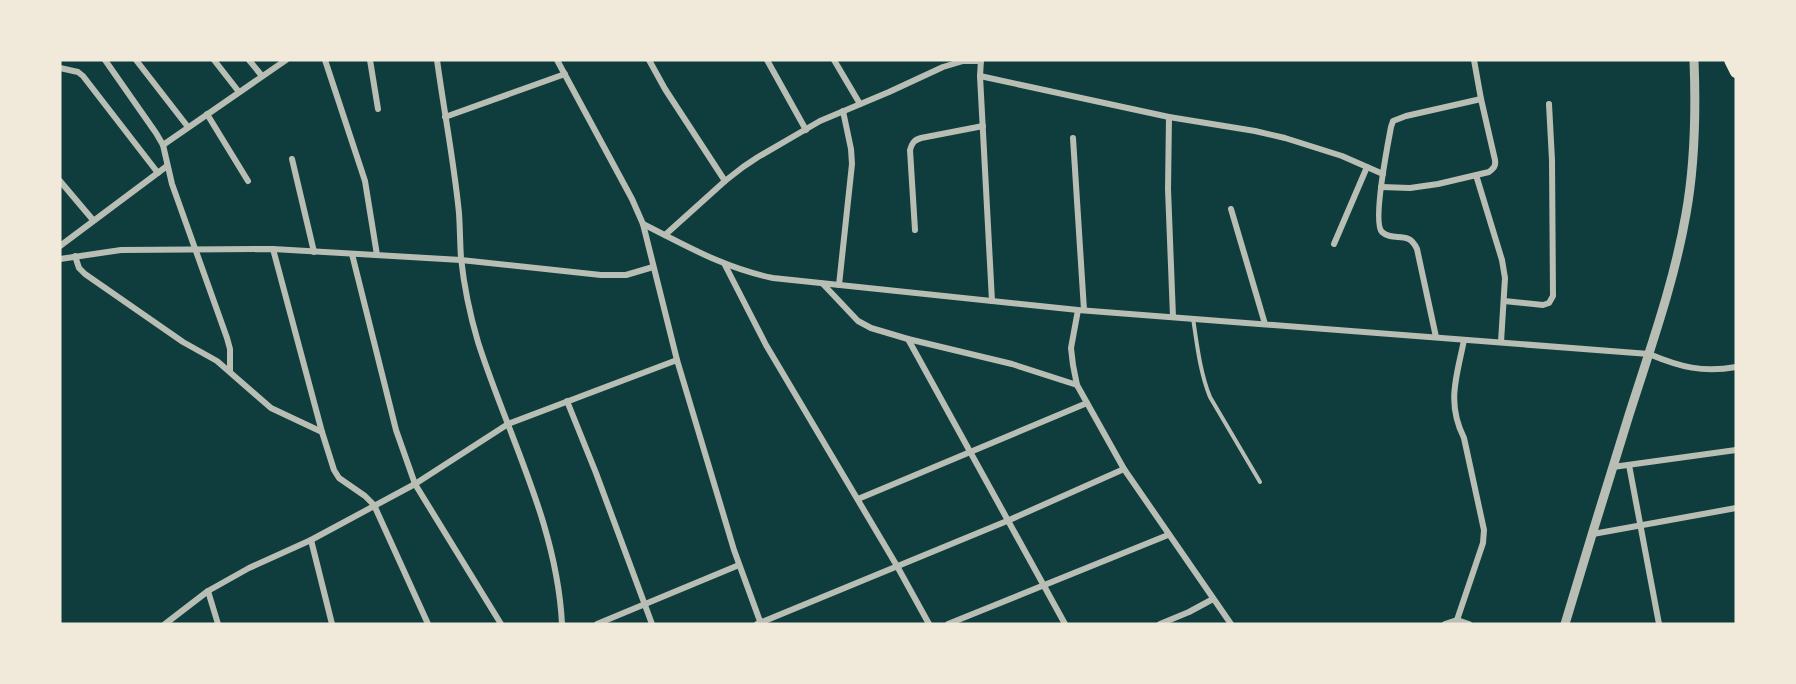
<svg xmlns="http://www.w3.org/2000/svg" width="1796" height="684" font-family="Poppins,sans-serif">
	<style>
		.lines { fill: none; stroke-linecap: round; stroke-linejoin: round }
		.service { stroke: #b8beb3; stroke-width: 4 }
		.minor { stroke: #b8beb3; stroke-width: 6 }
		.tertiary { stroke: #b8beb3; stroke-width: 9 }
		.primary { stroke: #f1e9da; stroke-width: 12 }
	</style>
	<rect width="100%" height="100%" fill="#0f3d3e"/>
	<g class="lines">
		<path class="service" d="M 1193,318 C 1197,345 1200,372 1210,397 L 1260,482"/>
		<g class="minor">
			<path d="M 105,60 L 156,133 L 163,145 L 172,184 L 227,338 L 230,349 L 230,371"/>
			<path d="M 136,60 L 188,127"/>
			<path d="M 214,60 L 239,92"/>
			<path d="M 249,60 L 262,76"/>
			<path d="M 325,60 L 365,181 L 377,255"/>
			<path d="M 370,60 L 378,109"/>
			<path d="M 437,60 C 444,111 454,162 459,213 C 460,228 460,243 461,258 C 464,286 470,315 478,342 C 508,436 557,524 562,624"/>
			<path d="M 557,60 L 632,199 L 643,224 L 677,360 L 734,550 L 761,624"/>
			<path d="M 649,60 L 665,89 L 725,181"/>
			<path d="M 767,60 L 806,130"/>
			<path d="M 834,60 L 860,104"/>
			<path d="M 981,60 L 980,76 L 992,301"/>
			<path d="M 60,68 L 78,72 L 83,76 L 158,173"/>
			<path d="M 980,76 L 1169,117 L 1255,131 L 1285,138 L 1342,156 L 1383,174"/>
			<path d="M 207,114 L 248,181"/>
			<path d="M 445,117 L 565,74"/>
			<path d="M 1169,117 L 1168,189 L 1173,317"/>
			<path d="M 1073,138 L 1084,310"/>
			<path d="M 163,145 L 286,60"/>
			<path d="M 292,159 L 314,252"/>
			<path d="M 1476,175 L 1502,260 L 1505,278 L 1501,342"/>
			<path d="M 60,181 L 93,220"/>
			<path d="M 1381,187 L 1410,188 L 1438,184 L 1489,172 C 1494,168 1496,166 1495,160 L 1481,99 L 1474,60"/>
			<path d="M 1231,209 L 1265,324"/>
			<path d="M 643,224 C 687,246 724,268 773,278 L 1078,310 L 1649,354 C 1680,367 1703,373 1736,367"/>
			<path d="M 915,230 L 910,150 C 912,143 914,140 921,138 L 983,126"/>
			<path d="M 665,235 L 725,181 L 743,167 L 758,157 L 820,121 L 889,92 L 943,67 L 963,61 L 981,61"/>
			<path d="M 1334,244 L 1367,167"/>
			<path d="M 60,246 L 167,166"/>
			<path d="M 273,249 L 322,432 L 334,470 L 339,478 L 365,496 L 374,505 L 428,624"/>
			<path d="M 352,254 L 396,430 L 415,484 L 501,624"/>
			<path d="M 75,256 L 79,268 L 85,274 L 183,342 L 217,361 L 271,408 L 322,432"/>
			<path d="M 60,259 L 121,250 L 273,249 L 461,260 L 601,275 L 626,275 L 653,267"/>
			<path d="M 725,265 L 766,345 L 897,566 L 929,624"/>
			<path d="M 823,284 L 858,321 L 871,328 L 908,339 L 1012,364 L 1077,385"/>
			<path d="M 839,285 L 852,164 L 851,149 L 843,111"/>
			<path d="M 1504,301 L 1543,305 L 1549,303 L 1553,296 L 1552,160 L 1549,104"/>
			<path d="M 1078,310 L 1071,348 L 1073,365 L 1077,385 L 1124,469 L 1231,624"/>
			<path d="M 1436,337 L 1417,249 C 1408,229 1394,243 1382,232 C 1372,223 1388,143 1391,127 L 1393,121 L 1406,116 L 1481,99"/>
			<path d="M 908,339 L 1065,624"/>
			<path d="M 567,401 L 596,473 L 652,624"/>
			<path d="M 1629,465 L 1659,624"/>
			<path d="M 1613,467 L 1736,450"/>
			<path d="M 858,499 L 1087,403"/>
			<path d="M 1593,534 L 1736,508"/>
			<path d="M 311,540 L 332,624"/>
			<path d="M 208,591 L 218,624"/>
			<path d="M 1457,620 L 1483,543 L 1484,530 L 1464,438 C 1446,402 1457,376 1464,340"/>
			<path d="M 165,624 L 208,591 L 249,568 L 311,540 L 415,484 L 508,424 L 677,360"/>
			<path d="M 597,624 L 739,565"/>
			<path d="M 757,624 L 1007,521 L 1124,469"/>
			<path d="M 948,624 L 1168,535"/>
			<path d="M 1160,624 L 1189,612 L 1213,599"/>
			<path d="M 1445,624 L 1457,620 L 1469,624"/>
		</g>
		<path class="tertiary" d="M 1565,624 C 1586,554 1607,485 1629,415 C 1650,349 1674,283 1686,214 C 1695,164 1696,111 1694,60"/>
		<path class="primary" d="M 1730,60 L 1736,72"/>
	</g>
	<rect width="1796" height="684" fill="none" stroke="#f1e9da" stroke-width="123"/>
</svg>
